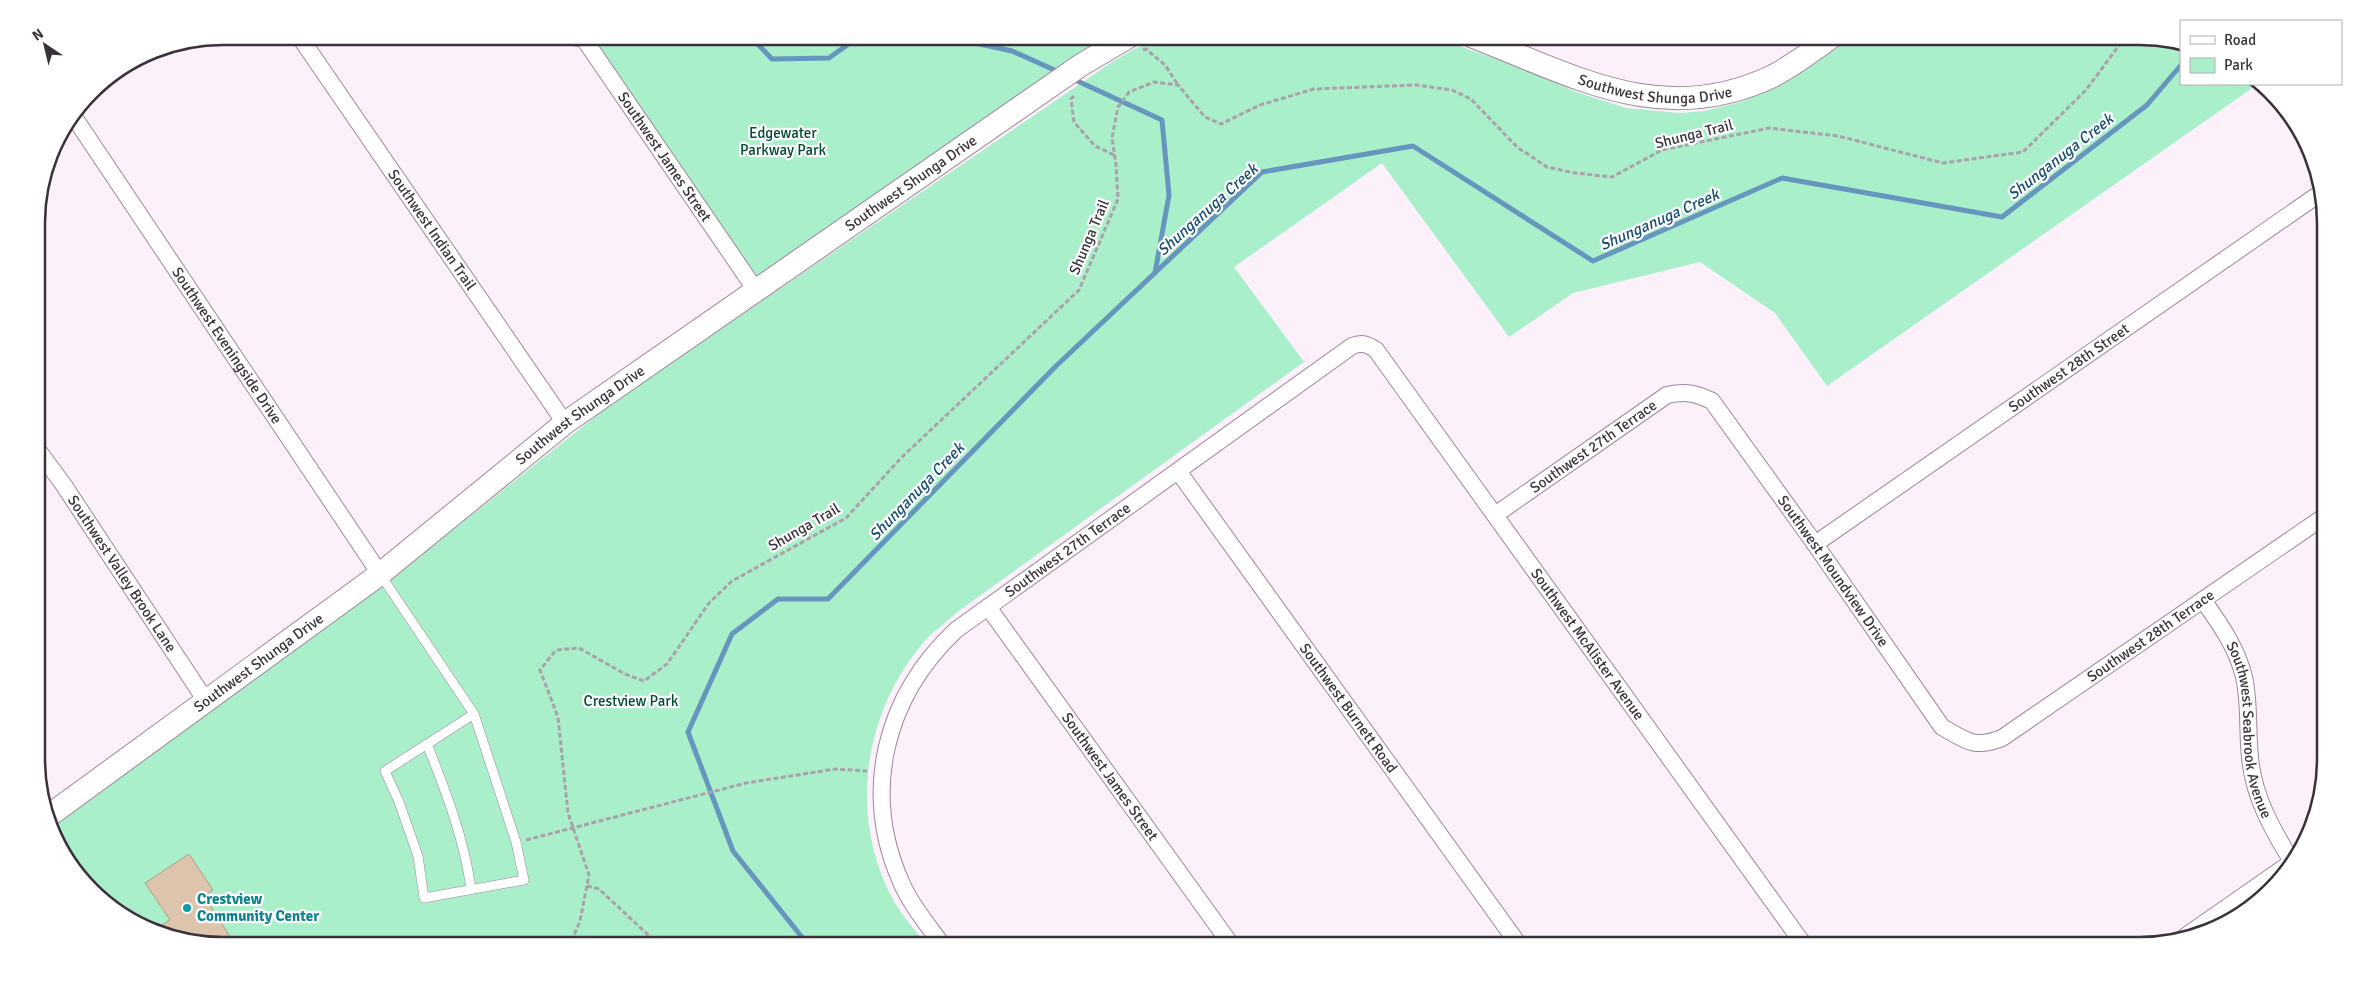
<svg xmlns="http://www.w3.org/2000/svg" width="2362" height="982" font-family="Signika,sans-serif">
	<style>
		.green { fill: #a8efca }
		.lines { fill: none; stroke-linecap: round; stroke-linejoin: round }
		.stream { stroke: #6696be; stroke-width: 5 }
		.building { fill: #dcc5ac; stroke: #b39d85 }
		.lane-casing { stroke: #9e869c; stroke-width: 10 }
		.street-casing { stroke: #9e869c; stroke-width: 18 }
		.secondary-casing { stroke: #9e869c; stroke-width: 24 }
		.path { stroke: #aba1aa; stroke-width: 3; stroke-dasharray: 5 2.5; stroke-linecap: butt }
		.lane { stroke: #fff; stroke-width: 9 }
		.street { stroke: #fff; stroke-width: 16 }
		.secondary { stroke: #fff; stroke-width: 22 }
		.culture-dot { fill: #0f9aa8; stroke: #fff; stroke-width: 2 }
		.labels { text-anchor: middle; stroke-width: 4.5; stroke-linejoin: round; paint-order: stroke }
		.street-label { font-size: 15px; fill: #3b313a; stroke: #fff }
		.park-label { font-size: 15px; fill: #004a2f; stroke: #fff }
		.culture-label { font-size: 15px; font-weight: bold; fill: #0d838f; stroke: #fff; text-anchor: start }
		.water-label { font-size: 16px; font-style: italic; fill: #174f72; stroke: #fff }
		.rim { fill: none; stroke: #3b313a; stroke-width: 2.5 }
	</style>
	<rect width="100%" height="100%" fill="#fcf1fb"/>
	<g class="green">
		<path d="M 567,36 L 1108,36 L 755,289 L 584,40 Z"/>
		<path d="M 1172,36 L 1431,36 L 1519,67 L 1576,92 L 1626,108 L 1680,113 L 1704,111 L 1740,102 L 1782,85 L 1855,36 L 2139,36 L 2181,45 L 2181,84 L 2258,84 L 1827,386 L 1775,313 L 1700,262 L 1573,293 L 1509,337 L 1382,163 L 1234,267 L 1304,362 L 960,610 C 948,621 933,631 923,643 C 862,715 848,820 895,903 C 904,918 917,932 927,946 L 223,946 C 201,941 174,940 152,932 C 111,916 65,869 50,828 L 410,564 L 611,404 L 1112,62 L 1134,49 Z"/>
		<path d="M 157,49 L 92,94 L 100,83 Z"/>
	</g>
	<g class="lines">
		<g class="stream">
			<path d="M 750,36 L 772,59 L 829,58 L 850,43 L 847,36"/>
			<path d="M 943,36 L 1012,51 L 1059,72"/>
			<path d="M 1073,79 L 1162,120 L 1169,195 L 1155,273"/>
			<path d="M 809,946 L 733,851 L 688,732 L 732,634 L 778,599 L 828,599 L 1056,366 L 1262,172 L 1413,146 L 1593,261 L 1782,178 L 2002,217 L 2147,105 L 2181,65"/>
		</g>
	</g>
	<path class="building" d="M 189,854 L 213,890 L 204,896 L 236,946 L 223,946 L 152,931 L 170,920 L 145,883 Z"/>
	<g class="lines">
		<g class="lane-casing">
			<g id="lane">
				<path d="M 380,574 L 474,714 L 516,842 L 524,880 L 424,898 L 418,856 L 399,802 L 385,771 L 474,714"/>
				<path d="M 427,744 C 446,792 464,838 471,889"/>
			</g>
		</g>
		<g class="street-casing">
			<g id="street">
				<path id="s1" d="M 299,36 L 565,423"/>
				<path id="s2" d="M 567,36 L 584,39 L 755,289"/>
				<path id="s3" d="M 74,117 L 380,574"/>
				<path id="s4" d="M 37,449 L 63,484 L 206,701"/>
				<path id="s5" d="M 1178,471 L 1519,945"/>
				<path id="s6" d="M 1495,515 L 1667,395 C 1685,391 1695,393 1712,401 L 1815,544 L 1942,727 C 1967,741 1974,749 2002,738 L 2325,516"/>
				<path id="s7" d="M 1815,544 L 2322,192"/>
				<path id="s8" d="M 2203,600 C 2220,624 2237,648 2244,677 C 2250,704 2247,731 2250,757 C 2253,796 2273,831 2293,863"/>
				<path id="s9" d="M 988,607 L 1232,946"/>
				<path id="s10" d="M 943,946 C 928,925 911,905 901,882 C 861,791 885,697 956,630 L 1352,346 C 1362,342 1367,344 1376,350 L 1804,945"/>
			</g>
		</g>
		<g class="secondary-casing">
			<g id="secondary">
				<path id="s11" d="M 1471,36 C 1575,76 1662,129 1773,76 C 1794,65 1814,50 1833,36"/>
				<path id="s12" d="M 47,817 L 380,574 L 565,423 L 1081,65 L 1130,36"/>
				<path d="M 2188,938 L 2290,867"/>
			</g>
		</g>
		<g class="path">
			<path d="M 1143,50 L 1146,49 L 1165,65 L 1178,85"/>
			<path d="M 1074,96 L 1071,99 L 1074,122 L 1095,146 L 1114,155"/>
			<path d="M 526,840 L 746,783 L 835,769 L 867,771"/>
			<path d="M 587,886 L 599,889 L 660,946"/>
			<path d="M 565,946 L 574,935 L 580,921 L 589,875 L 568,813 L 558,717 L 540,670 L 556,650 L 579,648 L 625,674 L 644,681 L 667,664 L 709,603 L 732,581 L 846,518 L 901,458 L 1079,290 L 1118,199 L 1116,165 L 1112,138 L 1118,107 L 1129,92 L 1154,82 L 1178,85 L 1205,117 L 1221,124 L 1260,105 L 1314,89 L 1416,85 L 1452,90 L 1471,99 L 1517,147 L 1547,167 L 1575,173 L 1612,177 L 1662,150 L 1769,128 L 1838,136 L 1943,163 L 2023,152 L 2086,90 L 2126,36"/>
		</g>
		<use href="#lane" class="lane"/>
		<use href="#street" class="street"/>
		<use href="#secondary" class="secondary"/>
	</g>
	<circle class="culture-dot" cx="187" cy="908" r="5"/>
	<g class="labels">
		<g class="street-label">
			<text dy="5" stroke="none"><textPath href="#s11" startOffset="194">Southwest Shunga Drive</textPath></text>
			<text transform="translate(1694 134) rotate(-14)" y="5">Shunga Trail</text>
			<text dy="5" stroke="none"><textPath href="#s2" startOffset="160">Southwest James Street</textPath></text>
			<text dy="5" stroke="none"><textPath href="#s12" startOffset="1072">Southwest Shunga Drive</textPath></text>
			<text dy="5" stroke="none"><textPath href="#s1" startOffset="235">Southwest Indian Trail</textPath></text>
			<text transform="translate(1089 237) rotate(-67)" y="5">Shunga Trail</text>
			<text dy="5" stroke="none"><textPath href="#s3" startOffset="275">Southwest Eveningside Drive</textPath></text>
			<text dy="5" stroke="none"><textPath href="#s7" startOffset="309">Southwest 28th Street</textPath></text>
			<text dy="5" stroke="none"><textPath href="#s12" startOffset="668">Southwest Shunga Drive</textPath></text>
			<text dy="5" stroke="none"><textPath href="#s6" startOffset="120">Southwest 27th Terrace</textPath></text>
			<text transform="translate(804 527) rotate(-30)" y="5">Shunga Trail</text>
			<text dy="5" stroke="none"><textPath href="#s10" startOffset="490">Southwest 27th Terrace</textPath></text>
			<text dy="5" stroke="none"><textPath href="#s6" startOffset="465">Southwest Moundview Drive</textPath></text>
			<text dy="5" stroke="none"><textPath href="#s4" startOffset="151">Southwest Valley Brook Lane</textPath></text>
			<text dy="5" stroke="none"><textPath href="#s6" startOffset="900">Southwest 28th Terrace</textPath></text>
			<text dy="5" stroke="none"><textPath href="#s10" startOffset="1228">Southwest McAlister Avenue</textPath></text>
			<text dy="5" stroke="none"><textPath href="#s12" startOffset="262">Southwest Shunga Drive</textPath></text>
			<text dy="5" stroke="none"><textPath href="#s5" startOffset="292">Southwest Burnett Road</textPath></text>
			<text dy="5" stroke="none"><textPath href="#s8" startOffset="141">Southwest Seabrook Avenue</textPath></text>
			<text dy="5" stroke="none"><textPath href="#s9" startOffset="209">Southwest James Street</textPath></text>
		</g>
		<g class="park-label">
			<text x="783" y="138">Edgewater<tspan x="783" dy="17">Parkway Park</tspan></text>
			<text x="631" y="706">Crestview Park</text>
		</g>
		<g class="culture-label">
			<text x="197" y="904">Crestview<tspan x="197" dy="17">Community Center</tspan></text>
		</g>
		<g class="water-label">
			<text transform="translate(2060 156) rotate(-38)" y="6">Shunganuga Creek</text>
			<text transform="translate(1207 209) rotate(-42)" y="6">Shunganuga Creek</text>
			<text transform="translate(1659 219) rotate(-24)" y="6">Shunganuga Creek</text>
			<text transform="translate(916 491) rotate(-46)" y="6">Shunganuga Creek</text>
		</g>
	</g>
	<path d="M0 0H2362V982H0ZM223 45H2139A178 178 0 0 1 2317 223V759A178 178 0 0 1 2139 937H223A178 178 0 0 1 45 759V223A178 178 0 0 1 223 45Z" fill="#fff" fill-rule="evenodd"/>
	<path class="rim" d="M223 45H2139A178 178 0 0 1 2317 223V759A178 178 0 0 1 2139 937H223A178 178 0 0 1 45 759V223A178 178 0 0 1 223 45Z"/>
	<rect x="2180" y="20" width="162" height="65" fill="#ffffff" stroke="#b1adb0"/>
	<rect x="2190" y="36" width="25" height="8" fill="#ffffff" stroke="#b1adb0"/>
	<text x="2224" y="45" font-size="15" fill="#3b313a">Road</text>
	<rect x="2190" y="58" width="25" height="15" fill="#a8efca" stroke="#b1adb0"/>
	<text x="2224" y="70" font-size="15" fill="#3b313a">Park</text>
	<g transform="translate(45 45) rotate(325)" stroke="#ffffff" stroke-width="4" paint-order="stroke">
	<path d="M0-4L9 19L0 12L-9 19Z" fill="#3b313a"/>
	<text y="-8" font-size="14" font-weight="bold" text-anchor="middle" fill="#3b313a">N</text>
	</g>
</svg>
